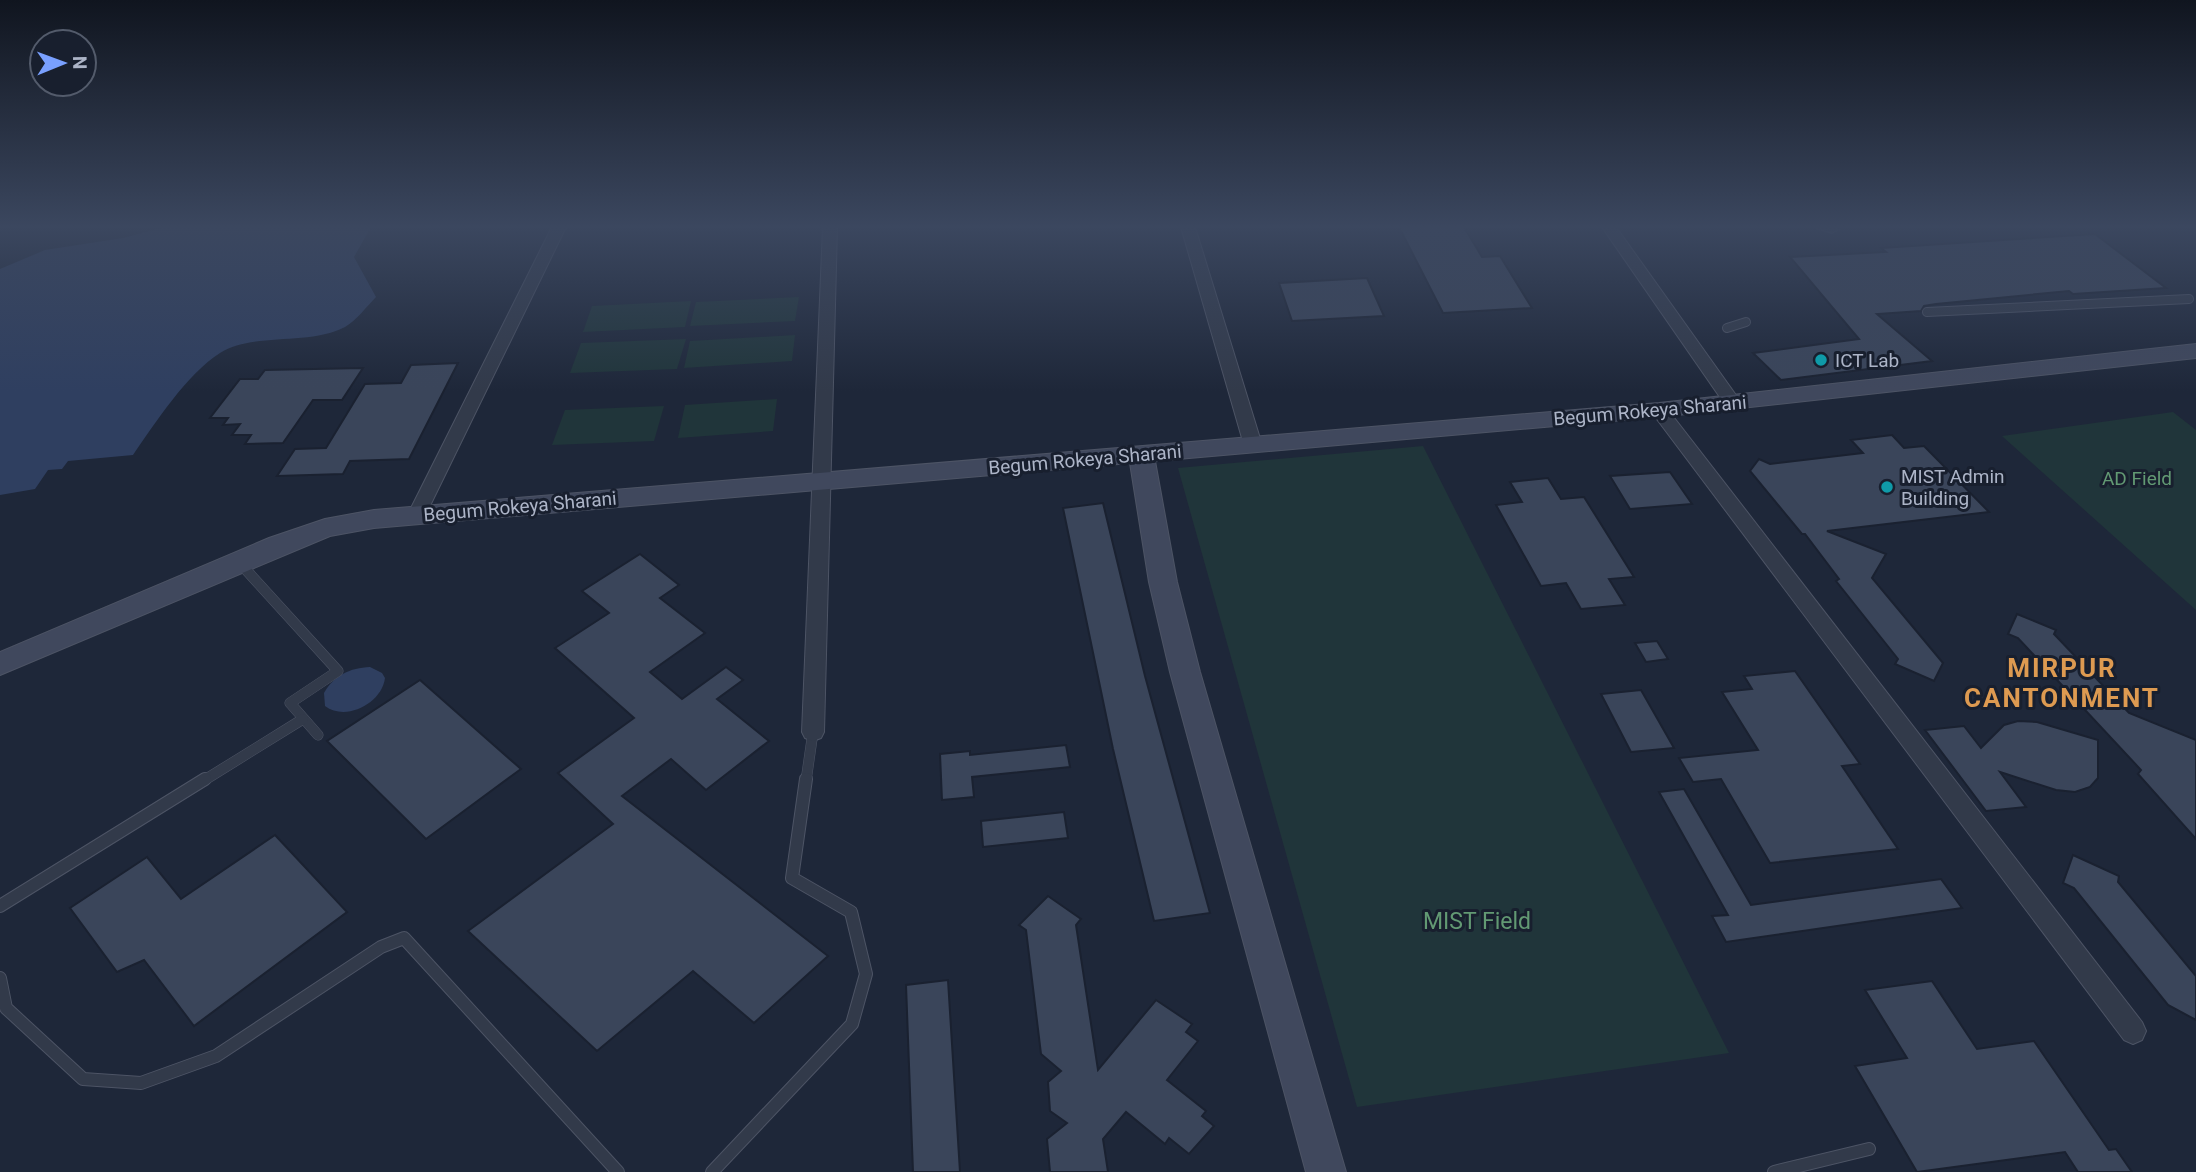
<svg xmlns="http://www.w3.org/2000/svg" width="2196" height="1172" font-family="Roboto,sans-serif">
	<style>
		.green { fill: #20353a }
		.water { fill: #2f3f60 }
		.building { fill: #3a455a; stroke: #1a2130; stroke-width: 2 }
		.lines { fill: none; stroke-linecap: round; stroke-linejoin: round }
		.lane-far2-casing { stroke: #4d5465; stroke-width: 10 }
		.lane-far1-casing { stroke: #4d5465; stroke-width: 11 }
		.lane-casing { stroke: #4d5465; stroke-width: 14 }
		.street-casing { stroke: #4d5465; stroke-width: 2 }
		.secondary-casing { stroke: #4d5465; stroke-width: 2 }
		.lane-far2 { stroke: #323a4a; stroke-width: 8 }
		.lane-far1 { stroke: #323a4a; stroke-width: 10 }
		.lane { stroke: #323a4a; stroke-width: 12 }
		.street { fill: #323a4a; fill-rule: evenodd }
		.secondary { fill: #40485d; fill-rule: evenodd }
		.culture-dot { fill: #0f9aa8; stroke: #181f2e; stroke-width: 2.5 }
		.labels { text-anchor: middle; stroke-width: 6; stroke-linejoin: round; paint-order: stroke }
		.poi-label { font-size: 19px; fill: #acb4c7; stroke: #181f2e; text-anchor: start }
		.street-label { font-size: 19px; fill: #acb4c7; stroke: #181f2e }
		.park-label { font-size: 19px; fill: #629973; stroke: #181f2e }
		.near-park-label { font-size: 23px; fill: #629973; stroke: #181f2e }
		.district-label { font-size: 26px; font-weight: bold; letter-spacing: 2px; fill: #dd9a51; stroke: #181f2e }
	</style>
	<rect width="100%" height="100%" fill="#1e2739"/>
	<g class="green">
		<path d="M 799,297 L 795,321 L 690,326 L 696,302 Z"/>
		<path d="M 691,301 L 685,327 L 583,332 L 592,306 Z"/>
		<path d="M 795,335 L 792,361 L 684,368 L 690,341 Z"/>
		<path d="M 686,339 L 677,369 L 570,373 L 581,343 Z"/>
		<path d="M 777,399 L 773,431 L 678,438 L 685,405 Z"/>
		<path d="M 664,406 L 654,441 L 552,445 L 565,410 Z"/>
		<path d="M 2173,412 L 2196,430 L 2196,610 L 2002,436 Z"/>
		<path d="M 1423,446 L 1729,1053 L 1357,1107 L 1178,468 Z"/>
	</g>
	<g class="water">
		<path d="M 165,227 L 371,227 L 354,257 L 376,297 C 367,306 356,321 345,327 C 309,346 252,332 220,353 C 187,374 155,423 133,455 L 68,461 L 62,469 L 48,470 L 35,489 L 0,495 L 0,269 L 45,250 L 123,238 Z"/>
		<path d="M 370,667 L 382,673 L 385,678 C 382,703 346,722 325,706 L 324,693 C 334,675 350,668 370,667 Z"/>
	</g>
	<g class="building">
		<path d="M 1399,227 L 1464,227 L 1482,257 L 1500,256 L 1532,308 L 1443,313 Z"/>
		<path d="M 2095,234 L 2166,288 L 2073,294 L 2069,291 L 1936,304 L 1924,306 L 1921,311 L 1877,314 L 1932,361 L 1781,380 L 1753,353 L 1859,339 L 1790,257 L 1886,252 L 1881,248 Z"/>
		<path d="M 1367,278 L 1384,316 L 1292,321 L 1279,283 Z"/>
		<path d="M 458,363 L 409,459 L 350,461 L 343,474 L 277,476 L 295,449 L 326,448 L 365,384 L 401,383 L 411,365 Z"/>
		<path d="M 363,368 L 342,400 L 313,400 L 283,443 L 245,444 L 251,435 L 232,435 L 240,424 L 223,425 L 228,418 L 210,418 L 240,379 L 258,379 L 265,370 Z"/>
		<path d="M 1892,435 L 1904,448 L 1924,446 L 1989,512 L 1827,531 L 1886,554 L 1872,578 L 1943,663 L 1934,681 L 1895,664 L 1898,659 L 1836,581 L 1839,579 L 1805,534 L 1802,534 L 1750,471 L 1759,459 L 1770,464 L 1863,453 L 1851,440 Z"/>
		<path d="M 1670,472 L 1692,504 L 1630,509 L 1610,476 Z"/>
		<path d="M 1548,478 L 1561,499 L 1584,497 L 1634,577 L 1609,579 L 1625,605 L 1581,609 L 1566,583 L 1541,586 L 1496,505 L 1522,502 L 1510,482 Z"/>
		<path d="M 1103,503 L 1145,676 L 1210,913 L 1154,921 L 1113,749 L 1063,508 Z"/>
		<path d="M 640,554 L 679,585 L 660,598 L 705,633 L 650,672 L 682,699 L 726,667 L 743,680 L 717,699 L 769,741 L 706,790 L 671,759 L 622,796 L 828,956 L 754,1023 L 693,971 L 597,1051 L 468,931 L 613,824 L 558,773 L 634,718 L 555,648 L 609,613 L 582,591 Z"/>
		<path d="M 2017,614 L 2056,630 L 2054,634 L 2129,713 L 2196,740 L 2196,839 L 2138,774 L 2141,770 L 2018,638 L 2008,634 Z"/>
		<path d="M 1657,641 L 1668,659 L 1646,662 L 1635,643 Z"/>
		<path d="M 1795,671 L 1860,764 L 1842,766 L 1898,849 L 1770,863 L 1721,779 L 1693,782 L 1679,758 L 1758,750 L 1722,692 L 1752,689 L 1744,676 Z"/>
		<path d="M 420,680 L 521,769 L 426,839 L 327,741 Z"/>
		<path d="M 1641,690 L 1674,748 L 1631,752 L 1601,694 Z"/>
		<path d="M 2018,721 L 2037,722 L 2098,740 L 2098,778 L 2090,787 L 2075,792 L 2056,790 L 2000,772 L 2026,807 L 1986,811 L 1925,730 L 1964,726 L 1981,748 L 2004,725 Z"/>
		<path d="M 1066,745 L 1070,767 L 972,777 L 974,797 L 942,800 L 940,754 L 970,751 L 970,755 Z"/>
		<path d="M 1684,789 L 1751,905 L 1941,879 L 1962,908 L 1726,942 L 1712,916 L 1728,915 L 1659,792 Z"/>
		<path d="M 1064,812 L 1068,838 L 983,847 L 981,821 Z"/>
		<path d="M 275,835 L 347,912 L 194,1026 L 144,960 L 117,972 L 70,908 L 147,857 L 181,899 Z"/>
		<path d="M 2073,855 L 2119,876 L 2118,882 L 2196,976 L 2196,1020 L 2168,1005 L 2074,888 L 2063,883 Z"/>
		<path d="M 1048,896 L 1081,919 L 1076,925 L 1098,1070 L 1156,1000 L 1192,1024 L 1186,1032 L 1198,1041 L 1167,1080 L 1206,1111 L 1202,1116 L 1214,1126 L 1189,1154 L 1169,1138 L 1165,1144 L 1126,1112 L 1103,1139 L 1108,1172 L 1050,1172 L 1047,1139 L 1067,1123 L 1050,1111 L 1048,1082 L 1061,1071 L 1041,1054 L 1026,930 L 1019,925 Z"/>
		<path d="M 948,980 L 960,1172 L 913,1172 L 906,985 Z"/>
		<path d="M 1932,981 L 1977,1049 L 2034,1041 L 2109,1150 L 2116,1149 L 2132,1172 L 2078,1172 L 2065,1152 L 1917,1172 L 1855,1066 L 1907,1058 L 1865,990 Z"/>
	</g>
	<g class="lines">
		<g class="lane-far2-casing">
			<g id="lane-far2">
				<path d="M 1927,312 L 2189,299"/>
				<path d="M 1727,328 L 1746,322"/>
			</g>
		</g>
		<g class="lane-far1-casing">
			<g id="lane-far1">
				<path d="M 238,561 L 338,671 L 290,703 L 318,735"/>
				<path d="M 203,781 L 303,719"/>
				<path d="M 806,781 L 813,732"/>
			</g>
		</g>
		<g class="lane-casing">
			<g id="lane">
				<path d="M 0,906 L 205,779"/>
				<path d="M 0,978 L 6,1008 L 83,1079 L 141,1083 L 216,1056 L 381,947 L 404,938 L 618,1172"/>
				<path d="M 712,1172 L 852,1024 L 866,974 L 851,912 L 792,878 L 806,779"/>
				<path d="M 1774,1172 L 1869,1149"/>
			</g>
		</g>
		<g class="street-casing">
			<g id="street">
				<path d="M 552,227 L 566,227 L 426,514 L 423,518 L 411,518 L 408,514 Z"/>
				<path d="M 823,227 L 837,227 L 824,732 L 821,738 L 813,741 L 805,738 L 802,732 Z"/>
				<path d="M 1181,227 L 1195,227 L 1262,445 L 1259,449 L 1247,449 L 1244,445 Z"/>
				<path d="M 1602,227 L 1616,227 L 1738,398 L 1740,402 L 1738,406 L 1726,406 Z"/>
				<path d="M 1813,227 L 1838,227 L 1839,229 L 1832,233 Z"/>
				<path d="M 1659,405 L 1665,406 L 2142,1022 L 2146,1031 L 2142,1040 L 2133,1044 L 2124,1040 L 1653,414 L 1651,410 Z"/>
			</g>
		</g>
		<g class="secondary-casing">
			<path id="secondary" d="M 2196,344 L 2196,358 L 1659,417 L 1155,461 L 1177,582 L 1200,672 L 1346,1172 L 1306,1172 L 1170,672 L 1149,582 L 1130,463 L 374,528 L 330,536 L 0,675 L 0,652 L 269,538 L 325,519 L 374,510 L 1659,403 Z"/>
		</g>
		<use href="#lane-far2" class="lane-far2"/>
		<use href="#lane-far1" class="lane-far1"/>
		<use href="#lane" class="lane"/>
		<use href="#street" class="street"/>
		<use href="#secondary" class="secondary"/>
	</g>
	<linearGradient id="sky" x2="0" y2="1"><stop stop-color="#10151f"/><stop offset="0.58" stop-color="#3b475f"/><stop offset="1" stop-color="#3b475f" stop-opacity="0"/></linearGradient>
	<rect width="2196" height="391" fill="url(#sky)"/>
	<g class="culture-dot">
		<circle cx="1821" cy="360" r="7"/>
		<circle cx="1887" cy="487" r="7"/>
	</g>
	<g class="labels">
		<g class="poi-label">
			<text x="1835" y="367">ICT Lab</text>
			<text x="1901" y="483">MIST Admin<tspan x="1901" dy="22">Building</tspan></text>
		</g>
		<g class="street-label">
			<text transform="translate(1650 410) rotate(-5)" y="7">Begum Rokeya Sharani</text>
			<text transform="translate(1085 459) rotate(-5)" y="7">Begum Rokeya Sharani</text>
			<text transform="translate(520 506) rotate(-5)" y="7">Begum Rokeya Sharani</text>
		</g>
		<g class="park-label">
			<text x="2137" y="485">AD Field</text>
		</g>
		<g class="near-park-label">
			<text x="1477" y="929">MIST Field</text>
		</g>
		<g class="district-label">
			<text x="2062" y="677">MIRPUR<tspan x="2062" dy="30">CANTONMENT</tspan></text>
		</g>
	</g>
	<g transform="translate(63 63) rotate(89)"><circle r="33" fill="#181f2e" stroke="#535b6b" stroke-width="2"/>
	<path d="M0-5L12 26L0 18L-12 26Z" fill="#79a0ff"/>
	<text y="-10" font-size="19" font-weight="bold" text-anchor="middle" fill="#acb4c7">N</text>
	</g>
</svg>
